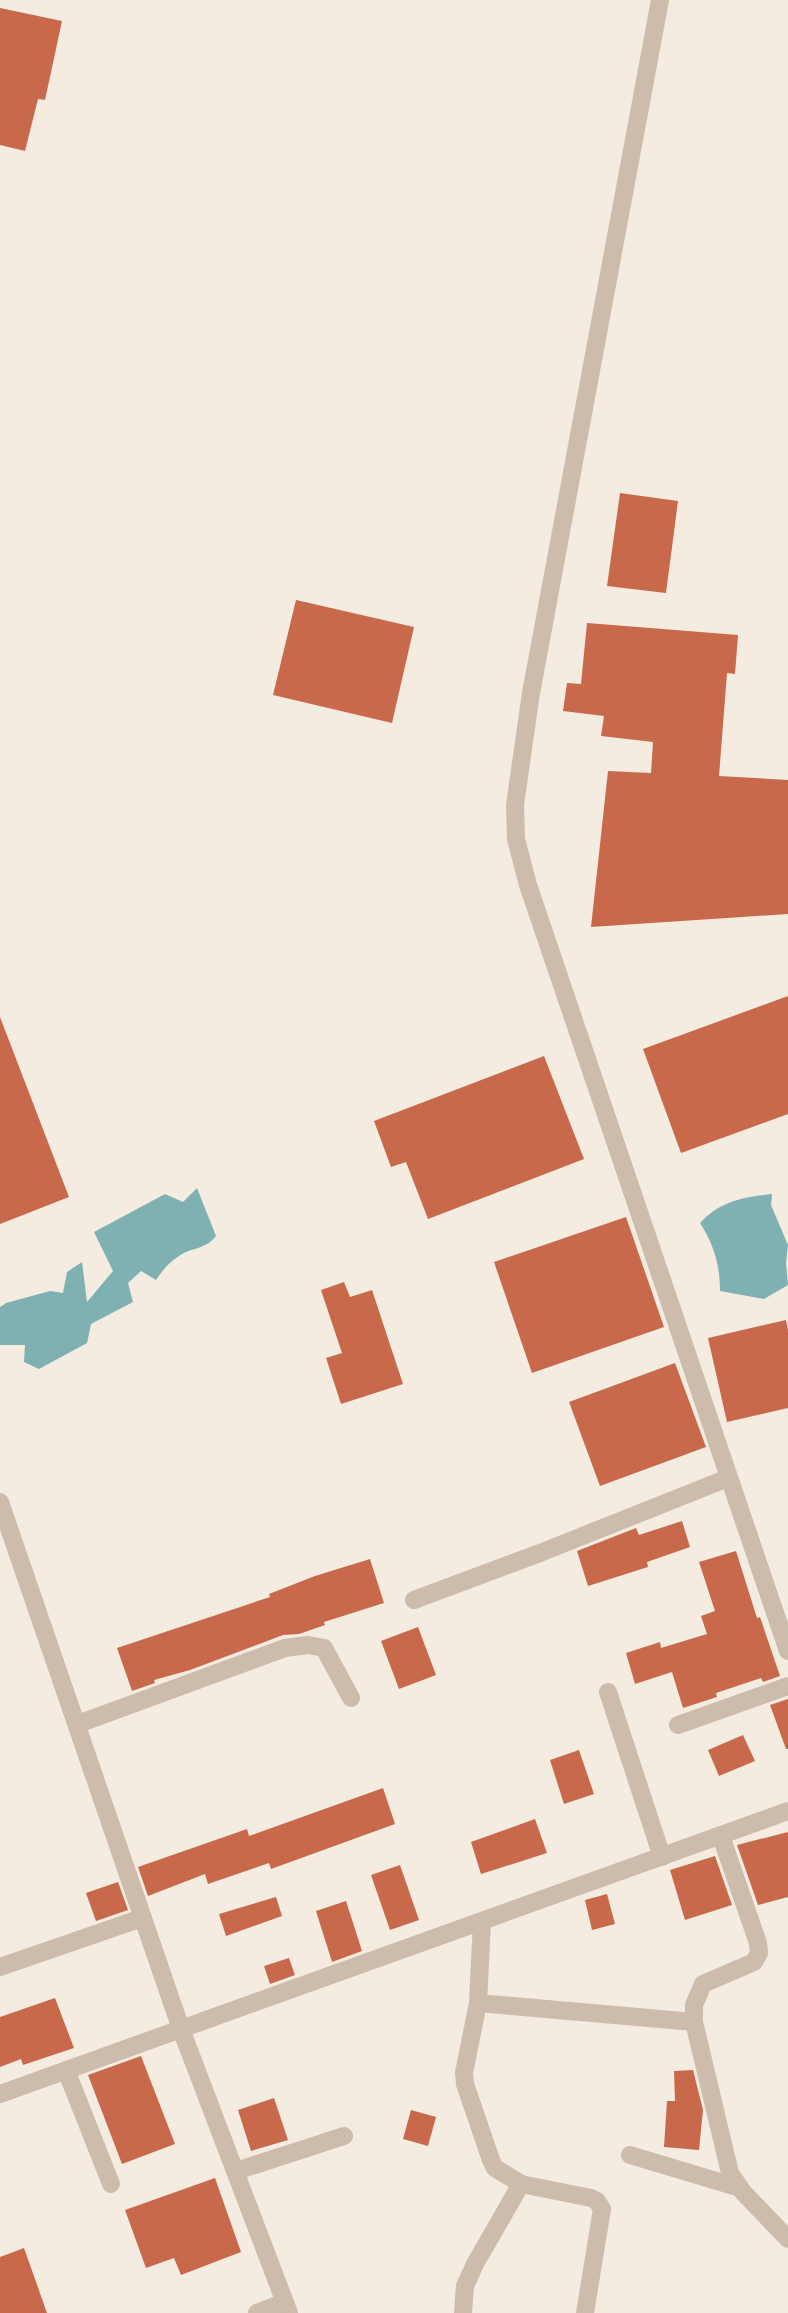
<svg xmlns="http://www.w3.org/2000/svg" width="788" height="2313" font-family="Manrope,sans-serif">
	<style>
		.water { fill: #7fb0b2 }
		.building { fill: #c8694b }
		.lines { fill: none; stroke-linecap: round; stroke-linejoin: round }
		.minor { stroke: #cdbbac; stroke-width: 18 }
	</style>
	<rect width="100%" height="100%" fill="#f4ebe1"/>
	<g class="water">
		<path d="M 197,1188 L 216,1236 C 207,1247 199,1247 186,1252 C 173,1258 164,1268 156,1280 L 141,1271 L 128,1283 L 133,1302 L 91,1324 L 87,1343 L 39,1369 L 24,1362 L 25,1345 L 0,1345 L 0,1307 L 6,1303 L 50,1291 L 63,1293 L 67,1272 L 82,1262 L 87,1302 L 113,1271 L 94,1232 L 165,1194 L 183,1202 Z"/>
		<path d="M 772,1194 L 771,1205 L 788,1245 L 786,1263 L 788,1285 L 764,1299 L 720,1291 C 720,1265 714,1245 700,1223 C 720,1201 743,1197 772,1194 Z"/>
	</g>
	<g class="building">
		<path d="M 0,8 L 62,21 L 45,100 L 38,99 L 25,151 L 0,145 Z"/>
		<path d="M 620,493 L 678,501 L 666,593 L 607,586 Z"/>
		<path d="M 296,600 L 414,627 L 392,723 L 273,695 Z"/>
		<path d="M 587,623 L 738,635 L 735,674 L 727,673 L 719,776 L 788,780 L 788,914 L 591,927 L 608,771 L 651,773 L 653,742 L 601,736 L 604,716 L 563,711 L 567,683 L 581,684 Z"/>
		<path d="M 788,996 L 788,1114 L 681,1153 L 643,1049 Z"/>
		<path d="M 0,1017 L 69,1197 L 0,1224 Z"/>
		<path d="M 544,1056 L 584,1159 L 428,1219 L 406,1162 L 391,1167 L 374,1121 Z"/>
		<path d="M 626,1217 L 664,1327 L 532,1373 L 494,1262 Z"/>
		<path d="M 344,1282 L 350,1297 L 372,1290 L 403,1384 L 341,1404 L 326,1358 L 342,1353 L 321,1290 Z"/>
		<path d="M 786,1320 L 788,1330 L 788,1408 L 727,1422 L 708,1338 Z"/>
		<path d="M 675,1363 L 706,1447 L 600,1486 L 569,1402 Z"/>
		<path d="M 682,1521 L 690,1547 L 647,1562 L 648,1567 L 588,1586 L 577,1551 L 636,1528 L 639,1535 Z"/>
		<path d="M 736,1551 L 757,1618 L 760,1617 L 780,1676 L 763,1682 L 761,1678 L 716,1693 L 717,1697 L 683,1708 L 672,1672 L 635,1684 L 626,1653 L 660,1642 L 661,1648 L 707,1634 L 701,1616 L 715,1611 L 699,1562 Z"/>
		<path d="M 370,1559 L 384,1603 L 324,1622 L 325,1625 L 299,1634 L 283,1635 L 190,1670 L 154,1680 L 155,1683 L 132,1691 L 117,1648 L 270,1597 L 269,1594 L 315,1576 Z"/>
		<path d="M 418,1627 L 436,1675 L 399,1689 L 381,1641 Z"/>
		<path d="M 788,1699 L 788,1749 L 786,1749 L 770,1705 Z"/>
		<path d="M 743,1735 L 755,1761 L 719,1776 L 708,1750 Z"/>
		<path d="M 579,1750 L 594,1794 L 564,1804 L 550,1760 Z"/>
		<path d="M 383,1788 L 395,1824 L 271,1869 L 269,1863 L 208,1884 L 205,1874 L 148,1896 L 138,1867 L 247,1829 L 249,1836 Z"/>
		<path d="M 535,1819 L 547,1853 L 481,1874 L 471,1842 Z"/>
		<path d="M 788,1832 L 788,1897 L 758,1905 L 737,1845 Z"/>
		<path d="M 715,1856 L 732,1905 L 685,1920 L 670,1870 Z"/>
		<path d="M 400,1865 L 419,1920 L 390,1930 L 371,1875 Z"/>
		<path d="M 118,1882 L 128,1910 L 96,1921 L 86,1893 Z"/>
		<path d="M 607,1894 L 615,1924 L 592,1930 L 585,1900 Z"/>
		<path d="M 276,1897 L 282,1916 L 226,1936 L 219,1914 Z"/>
		<path d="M 346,1901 L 362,1951 L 332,1962 L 316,1911 Z"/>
		<path d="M 289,1958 L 295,1975 L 270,1984 L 264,1966 Z"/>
		<path d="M 55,1998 L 74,2048 L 23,2065 L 21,2059 L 0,2067 L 0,2017 Z"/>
		<path d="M 141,2056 L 175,2144 L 122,2164 L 88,2075 Z"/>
		<path d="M 693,2070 L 703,2110 L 699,2150 L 664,2147 L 667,2101 L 675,2101 L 674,2071 Z"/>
		<path d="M 274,2098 L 288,2140 L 251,2151 L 238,2110 Z"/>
		<path d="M 411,2110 L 436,2117 L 428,2146 L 403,2139 Z"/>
		<path d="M 215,2178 L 241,2252 L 181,2275 L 174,2258 L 146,2268 L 125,2210 Z"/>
		<path d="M 24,2248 L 47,2313 L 0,2313 L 0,2257 Z"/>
	</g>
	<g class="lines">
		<g class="minor">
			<path d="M 660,0 L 531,693 L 515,805 L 516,839 L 528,885 L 788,1651"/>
			<path d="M 0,1502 L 181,2029 L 289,2313"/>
			<path d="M 414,1600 L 540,1553 L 728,1478"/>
			<path d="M 608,1692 L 662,1857"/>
			<path d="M 78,1724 L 285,1648 L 308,1645 L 324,1648 L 351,1698"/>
			<path d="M 678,1725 L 788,1686"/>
			<path d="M 721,1836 L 758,1943 L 759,1953 L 754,1962 L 703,1984 L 694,2005 L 694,2022 L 730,2173 L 743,2192 L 788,2239"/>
			<path d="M 0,1967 L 142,1918"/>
			<path d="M 478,2003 L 694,2022"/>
			<path d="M 66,2070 L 111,2184"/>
			<path d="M 0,2094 L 788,1811"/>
			<path d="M 630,2155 L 740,2188"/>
			<path d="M 236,2171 L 344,2136"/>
			<path d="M 521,2184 L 591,2198 L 597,2201 L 602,2209 L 585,2313"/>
			<path d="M 257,2313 L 285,2302"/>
			<path d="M 463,2313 L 465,2286 L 475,2264 L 521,2184 L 495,2168 L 491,2160 L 465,2084 L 464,2073 L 478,2003 L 482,1922"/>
		</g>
	</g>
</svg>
